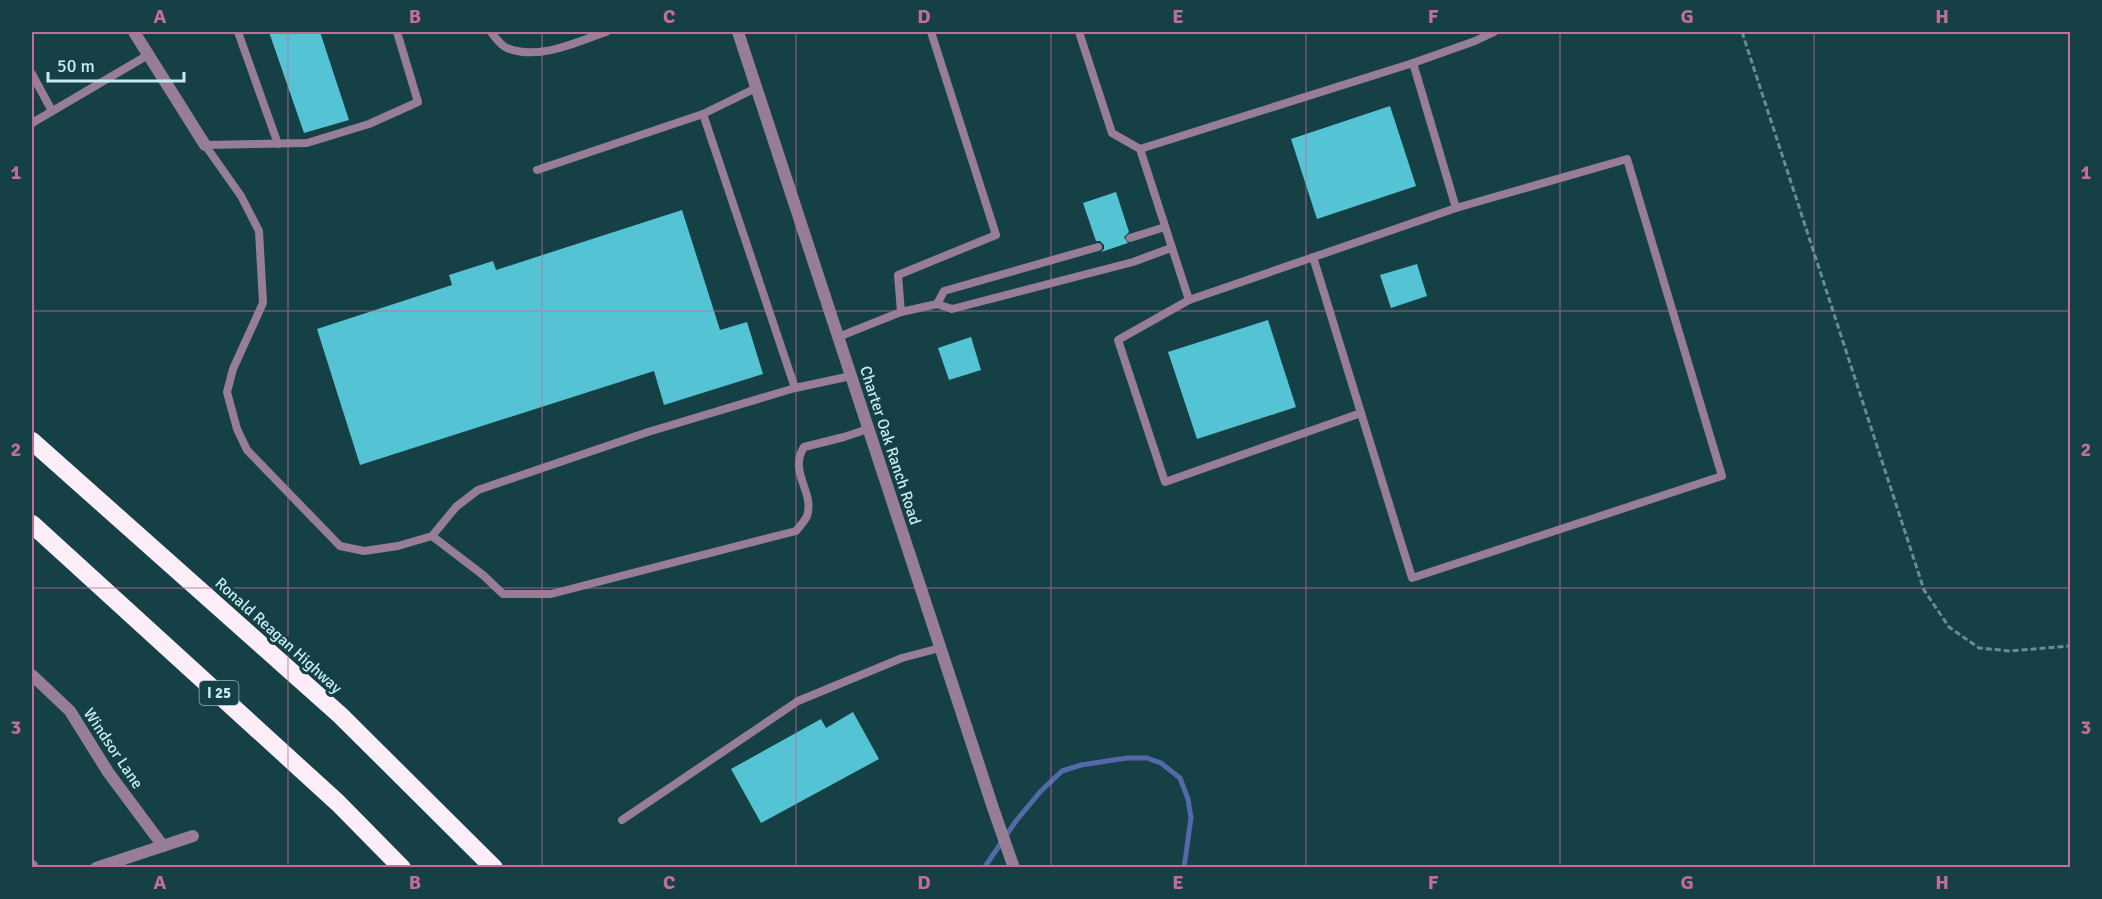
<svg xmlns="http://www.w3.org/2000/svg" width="2102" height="899" font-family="Signika,sans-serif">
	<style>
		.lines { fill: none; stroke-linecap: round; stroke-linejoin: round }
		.stream { stroke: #5369a8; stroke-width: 5 }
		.building { fill: #54c4d4 }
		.path { stroke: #658e94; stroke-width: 3; stroke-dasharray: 6 3; stroke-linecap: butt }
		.service { stroke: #977d95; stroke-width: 8 }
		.minor { stroke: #977d95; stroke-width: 12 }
		.motorway { stroke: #fbeef9; stroke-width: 18 }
		.grid { fill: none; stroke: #c46d97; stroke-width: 1.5; stroke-opacity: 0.55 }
		.labels { text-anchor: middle; stroke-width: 6; stroke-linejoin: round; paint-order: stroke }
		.shield { fill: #144046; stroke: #91b8be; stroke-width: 1.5 }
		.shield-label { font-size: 15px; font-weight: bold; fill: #c6ecf2 }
		.street-label { font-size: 16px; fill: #c6ecf2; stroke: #144046 }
		.neatline { fill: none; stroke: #c46d97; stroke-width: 2 }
		.grid-label { font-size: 20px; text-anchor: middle; font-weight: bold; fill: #c46d97 }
	</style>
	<rect width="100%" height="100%" fill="#144046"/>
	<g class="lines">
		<path class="stream" d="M 984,868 L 1016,821 L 1040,792 L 1062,771 L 1081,765 L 1127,758 L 1147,758 L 1161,763 L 1180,778 L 1188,799 L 1191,818 L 1184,868"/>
	</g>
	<g class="building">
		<path d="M 269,32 L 320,32 L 349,120 L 304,133 Z"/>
		<path d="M 1390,106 L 1416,186 L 1317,219 L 1291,139 Z"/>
		<path d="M 1116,192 L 1129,232 L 1124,237 L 1128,243 L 1101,252 L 1104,249 L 1104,245 L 1100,241 L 1096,241 L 1083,203 Z"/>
		<path d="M 682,210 L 720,330 L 747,322 L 763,374 L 664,405 L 654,371 L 360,465 L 317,329 L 452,285 L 449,275 L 493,261 L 496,270 Z"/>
		<path d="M 1417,264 L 1427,296 L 1391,308 L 1380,275 Z"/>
		<path d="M 1268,320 L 1296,407 L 1197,439 L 1168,352 Z"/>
		<path d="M 971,337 L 981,370 L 949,380 L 938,348 Z"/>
		<path d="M 853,712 L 879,759 L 761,823 L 731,769 L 821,719 L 826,728 Z"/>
	</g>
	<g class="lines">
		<path class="path" d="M 1742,32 L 1924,590 L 1949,627 L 1979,648 L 2010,651 L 2070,646"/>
		<g class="service">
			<path d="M 238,32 L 278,144"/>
			<path d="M 491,32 C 495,37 501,46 507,48 C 538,61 576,42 606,32"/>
			<path d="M 1079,32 L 1112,133 L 1140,149 L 1189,300 L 1456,208 L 1413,63 L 1475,41 L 1494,32"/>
			<path d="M 32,74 L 52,111"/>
			<path d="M 756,88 L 703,114 L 795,388 L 851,376"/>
			<path d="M 32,123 L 148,55"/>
			<path d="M 205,145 L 241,196 L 259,231 L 263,303 L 233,369 L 227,392 L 237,429 L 247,450 L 340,546 L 364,551 L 398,546 L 432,536 L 456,507 L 478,490 L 648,432 L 795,388"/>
			<path d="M 205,145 L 307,143 L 369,124 L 418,102 L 397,32"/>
			<path d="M 1140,149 L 1413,63"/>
			<path d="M 537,170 L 703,114"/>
			<path d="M 1130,238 L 1165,227"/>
			<path d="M 1189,300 L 1118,340 L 1165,482 L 1361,413 L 1313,257"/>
			<path d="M 937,304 L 944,291 L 1098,247"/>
			<path d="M 901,312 L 898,275 L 996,235 L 931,32"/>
			<path d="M 838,337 L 901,312 L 937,304 L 952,309 L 1133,262 L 1171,248"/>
			<path d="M 1361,413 L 1412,578 L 1722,476 L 1627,159 L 1456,208"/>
			<path d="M 432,536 L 483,575 L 503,594 L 551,594 L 796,531 C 799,527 805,521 807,516 C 815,492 788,472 804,447 L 844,437 L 868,429"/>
			<path d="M 622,820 L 798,701 L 902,658 L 940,648"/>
		</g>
		<g class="minor">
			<path d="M 134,32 L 205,145"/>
			<path d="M 738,32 L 993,808 L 1014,868"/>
			<path d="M 32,675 L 70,711 L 108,772 L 163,846"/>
			<path d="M 32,866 L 32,868"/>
			<path d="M 96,868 L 193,836"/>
		</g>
		<g class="motorway">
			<path d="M 32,441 L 340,715 L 494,868"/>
			<path d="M 32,524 L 338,803 L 402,868"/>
		</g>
	</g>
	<path class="grid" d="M 288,32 L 288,868M 542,32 L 542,868M 796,32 L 796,868M 1051,32 L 1051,868M 1306,32 L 1306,868M 1560,32 L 1560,868M 1814,32 L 1814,868M 32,311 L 2070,311M 32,588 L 2070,588"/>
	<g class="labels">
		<rect class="shield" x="199.5" y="681" width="39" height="24" rx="4.5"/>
		<g class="shield-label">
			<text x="219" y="698">I 25</text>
		</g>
		<g class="street-label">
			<text transform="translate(891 445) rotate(72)" y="6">Charter Oak Ranch Road</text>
			<text transform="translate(279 635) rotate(42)" y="6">Ronald Reagan Highway</text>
			<text transform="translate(114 748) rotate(56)" y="6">Windsor Lane</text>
		</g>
	</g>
	<rect width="2102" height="899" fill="none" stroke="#144046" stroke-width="66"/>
	<path d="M48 72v9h136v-9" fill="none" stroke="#c6ecf2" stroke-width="3"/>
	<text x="57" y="72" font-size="18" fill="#c6ecf2" stroke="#144046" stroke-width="4.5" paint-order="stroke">50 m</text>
	<rect x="33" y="33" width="2036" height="833" class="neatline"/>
	<g class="grid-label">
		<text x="160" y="23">A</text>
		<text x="415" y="23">B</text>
		<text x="669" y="23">C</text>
		<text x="924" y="23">D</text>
		<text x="1178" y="23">E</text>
		<text x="1433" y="23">F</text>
		<text x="1687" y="23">G</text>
		<text x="1942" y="23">H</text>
		<text x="16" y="179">1</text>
		<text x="2086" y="179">1</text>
		<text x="16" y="456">2</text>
		<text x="2086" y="456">2</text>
		<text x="16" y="734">3</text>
		<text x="2086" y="734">3</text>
		<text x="160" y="889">A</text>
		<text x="415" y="889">B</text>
		<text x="669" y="889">C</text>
		<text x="924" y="889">D</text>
		<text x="1178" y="889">E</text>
		<text x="1433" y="889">F</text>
		<text x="1687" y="889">G</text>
		<text x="1942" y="889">H</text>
	</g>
</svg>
